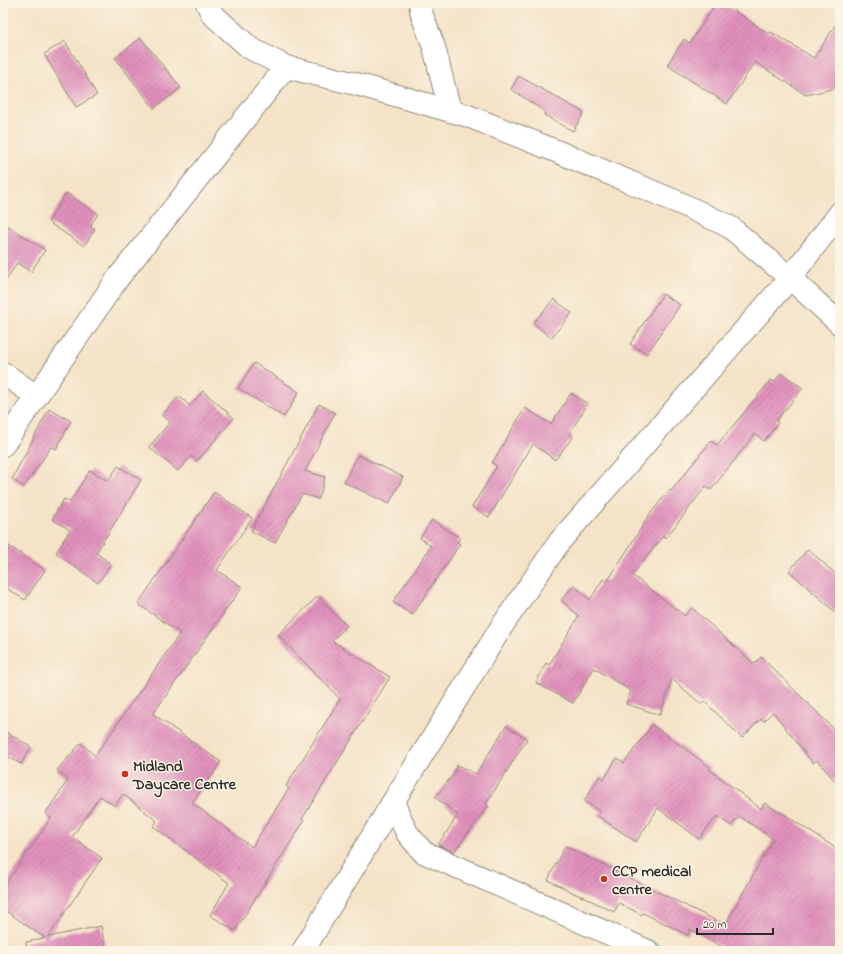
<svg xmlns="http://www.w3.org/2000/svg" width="843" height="954" font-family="'Indie Flower',sans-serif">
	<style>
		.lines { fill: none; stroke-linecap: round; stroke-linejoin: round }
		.stream { stroke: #51beca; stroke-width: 8 }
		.building { fill: url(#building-hatch) }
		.minor-casing { stroke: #908779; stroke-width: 24 }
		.minor { stroke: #fff; stroke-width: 22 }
		.poi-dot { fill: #c8321e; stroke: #fcf5e5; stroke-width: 1.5 }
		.labels { text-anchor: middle; stroke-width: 3; stroke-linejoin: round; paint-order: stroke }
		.poi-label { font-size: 16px; font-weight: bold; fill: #2b2b2b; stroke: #fcf5e5; text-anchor: start }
	</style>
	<defs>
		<pattern id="building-hatch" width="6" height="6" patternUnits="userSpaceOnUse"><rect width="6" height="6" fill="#e191bd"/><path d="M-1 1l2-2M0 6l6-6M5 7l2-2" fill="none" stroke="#b7779a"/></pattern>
	</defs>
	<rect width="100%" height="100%" fill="#fcf5e5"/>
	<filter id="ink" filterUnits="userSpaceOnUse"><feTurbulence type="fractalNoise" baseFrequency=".025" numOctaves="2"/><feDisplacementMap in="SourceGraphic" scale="8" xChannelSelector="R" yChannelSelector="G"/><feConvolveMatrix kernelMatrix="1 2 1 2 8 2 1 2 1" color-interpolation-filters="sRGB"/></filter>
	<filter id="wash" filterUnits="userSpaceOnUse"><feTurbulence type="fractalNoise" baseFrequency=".012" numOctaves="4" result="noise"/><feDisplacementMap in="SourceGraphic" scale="16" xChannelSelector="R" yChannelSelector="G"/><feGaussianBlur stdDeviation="0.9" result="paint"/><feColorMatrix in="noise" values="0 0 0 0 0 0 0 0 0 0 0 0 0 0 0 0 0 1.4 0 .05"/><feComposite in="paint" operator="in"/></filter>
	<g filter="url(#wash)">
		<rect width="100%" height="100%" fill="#f4e3c7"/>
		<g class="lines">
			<path class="stream" d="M 649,944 L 665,951"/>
		</g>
		<g id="blocks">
			<g class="building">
				<path d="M 716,3 L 723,3 L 769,34 L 771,32 L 814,58 L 840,18 L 840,87 L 806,95 L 755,62 L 727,104 L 667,65 L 684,39 L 690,43 Z"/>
				<path d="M 141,38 L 181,88 L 154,108 L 115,58 Z"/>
				<path d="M 65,41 L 97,95 L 76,107 L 44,54 Z"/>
				<path d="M 519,76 L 584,113 L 573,131 L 544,115 L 545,112 L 511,89 Z"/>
				<path d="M 66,193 L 98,214 L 90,226 L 95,229 L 84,246 L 48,222 Z"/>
				<path d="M 3,223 L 45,250 L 31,272 L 17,263 L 3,285 Z"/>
				<path d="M 663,294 L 680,305 L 647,354 L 630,344 Z"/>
				<path d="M 554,299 L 572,313 L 551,338 L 533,323 Z"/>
				<path d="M 254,363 L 299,392 L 284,417 L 238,388 Z"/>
				<path d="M 781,373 L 803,388 L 776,421 L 778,423 L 764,441 L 755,434 L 711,490 L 706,486 L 666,538 L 663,536 L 632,575 L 685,616 L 692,608 L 754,664 L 761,657 L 840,735 L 840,787 L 817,760 L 813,763 L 773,712 L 764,721 L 761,719 L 742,738 L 704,701 L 701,704 L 672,679 L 660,715 L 626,704 L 631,691 L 594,668 L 573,703 L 536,683 L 546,663 L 549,665 L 579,616 L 561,600 L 574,585 L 590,600 L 603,579 L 607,582 L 645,522 L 644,522 L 669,490 L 671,491 L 711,441 L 717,445 L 771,380 L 774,382 Z"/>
				<path d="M 203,391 L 234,418 L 197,461 L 191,456 L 178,471 L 149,447 L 170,422 L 162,415 L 179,396 L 190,406 Z"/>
				<path d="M 571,393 L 588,404 L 569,434 L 573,437 L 555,460 L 533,444 L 489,517 L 472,507 L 497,466 L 492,463 L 525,408 L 551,424 Z"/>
				<path d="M 319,404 L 335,413 L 305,471 L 325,477 L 319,499 L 302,494 L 275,543 L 251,531 Z"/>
				<path d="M 49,409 L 71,421 L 56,449 L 51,447 L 24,487 L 12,479 Z"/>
				<path d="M 358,455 L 403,477 L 389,504 L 344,482 Z"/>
				<path d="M 118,466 L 141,480 L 96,553 L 111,564 L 98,583 L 56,553 L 70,530 L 52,519 L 64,499 L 70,502 L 90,470 L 108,481 Z"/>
				<path d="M 214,492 L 252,518 L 217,570 L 242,587 L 153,714 L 221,762 L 192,803 L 252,847 L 289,788 L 286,786 L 340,699 L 278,635 L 318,596 L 347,626 L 332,641 L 390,677 L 302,819 L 304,821 L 235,931 L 210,915 L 229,883 L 153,826 L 157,821 L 123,794 L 115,806 L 100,796 L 72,837 L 102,858 L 48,937 L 101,926 L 106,951 L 27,951 L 26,942 L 45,938 L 3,909 L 3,888 L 51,818 L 45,814 L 68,780 L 57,770 L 81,743 L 95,756 L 180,633 L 138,604 Z"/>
				<path d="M 432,520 L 460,538 L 457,542 L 460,544 L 412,615 L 393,602 L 431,546 L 420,538 Z"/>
				<path d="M 3,542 L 45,570 L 25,600 L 3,586 Z"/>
				<path d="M 808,549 L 840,578 L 840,616 L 789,571 Z"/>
				<path d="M 652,725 L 710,767 L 709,769 L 761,809 L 765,803 L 782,814 L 782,813 L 840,851 L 840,951 L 730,951 L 690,929 L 688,935 L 643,913 L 642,915 L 619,903 L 614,912 L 582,896 L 582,897 L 548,880 L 565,846 L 725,925 L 773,839 L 739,816 L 731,826 L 717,816 L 699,839 L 658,808 L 636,842 L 598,816 L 601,812 L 584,801 L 600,776 L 604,779 L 617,758 L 624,763 Z"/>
				<path d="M 506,726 L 527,739 L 486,804 L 488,806 L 454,852 L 438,845 L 458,815 L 435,797 L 452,776 L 457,765 L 476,774 Z"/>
				<path d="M 3,730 L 31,747 L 21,764 L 3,754 Z"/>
			</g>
		</g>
	</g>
	<g filter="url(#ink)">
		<use href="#blocks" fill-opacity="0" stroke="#908779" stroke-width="1"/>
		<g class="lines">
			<g class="minor-casing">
				<g id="minor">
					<path d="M 207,3 L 212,14 L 250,48 L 286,67 L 356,84 L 468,116 L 556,151 L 682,204 L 730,227 L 790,278 L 840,324"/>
					<path d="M 420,3 L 422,15 L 434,47 L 450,111"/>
					<path d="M 3,373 L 36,396"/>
					<path d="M 3,445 L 118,278 L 286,67"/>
					<path d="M 393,802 L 407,833 L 423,852 L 648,951"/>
					<path d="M 303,951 L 393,802 L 502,626 L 560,541 L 790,278 L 840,213"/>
				</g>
			</g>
			<use href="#minor" class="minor"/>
		</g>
	</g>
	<g class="poi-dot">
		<circle cx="125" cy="774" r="4"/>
		<circle cx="604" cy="879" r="4"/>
	</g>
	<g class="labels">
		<g class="poi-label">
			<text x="133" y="771">Midland<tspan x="133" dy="18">Daycare Centre</tspan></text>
			<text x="612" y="876">CCP medical<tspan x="612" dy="18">centre</tspan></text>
		</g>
	</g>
	<rect width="843" height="954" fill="none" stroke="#fcf5e5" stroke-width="16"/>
	<path d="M697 928v6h76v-6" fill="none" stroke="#2b2b2b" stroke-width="2"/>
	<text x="703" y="928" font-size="12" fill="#2b2b2b" stroke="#fcf5e5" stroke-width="3" paint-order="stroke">20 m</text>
</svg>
